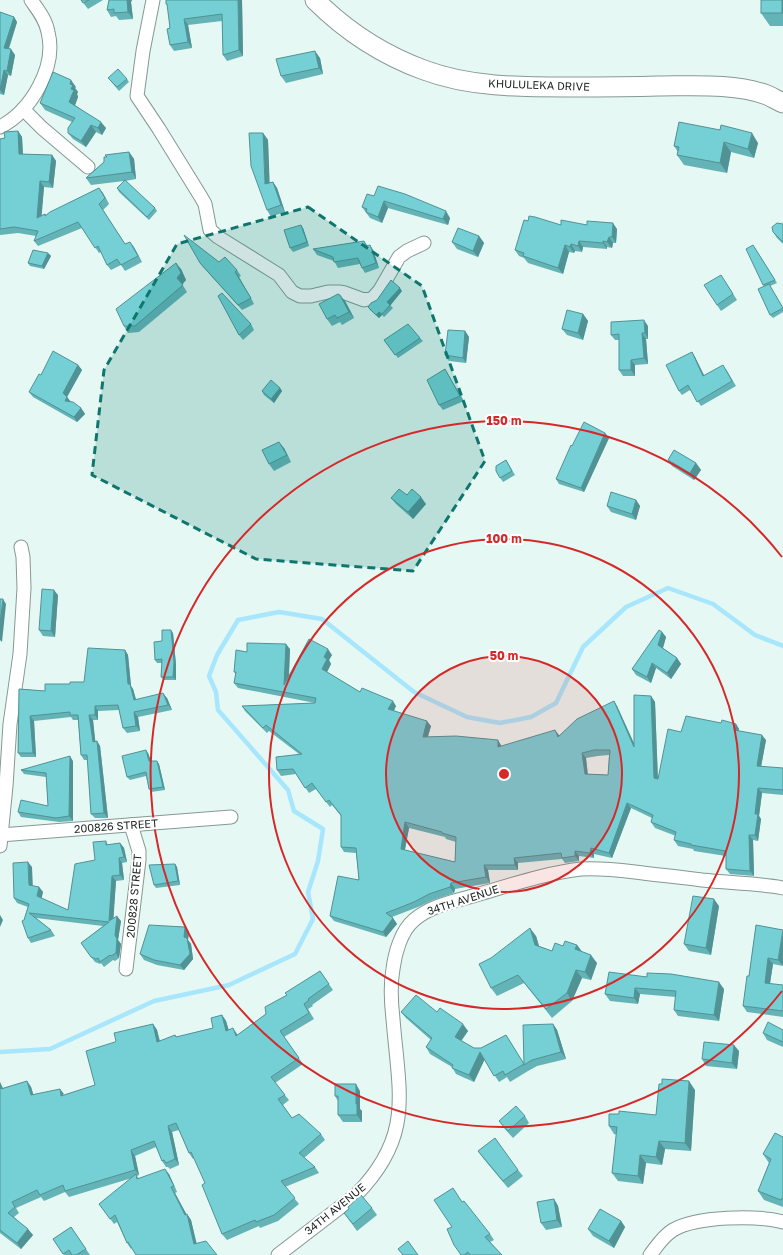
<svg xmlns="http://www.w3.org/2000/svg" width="783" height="1255" font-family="'Golos Text',sans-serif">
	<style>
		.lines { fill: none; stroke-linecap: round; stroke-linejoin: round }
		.stream { stroke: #a7e6fc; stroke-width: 4.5 }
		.street-casing { stroke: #869893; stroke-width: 15 }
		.secondary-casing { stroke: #869893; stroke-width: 21 }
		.street { stroke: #fff; stroke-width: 13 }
		.secondary { stroke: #fff; stroke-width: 19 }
		.wall { fill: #64b3b7; fill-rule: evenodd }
		.shaded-wall { fill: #519295 }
		.building { fill: #74d0d5; stroke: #519295; fill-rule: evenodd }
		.marked { fill: #0f766e; fill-opacity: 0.2; stroke: #0f766e; stroke-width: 3; stroke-dasharray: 8 5; stroke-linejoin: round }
		.ring { fill: none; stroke: #d62828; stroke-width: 2 }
		.labels { text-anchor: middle; stroke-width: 4; stroke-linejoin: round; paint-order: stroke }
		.street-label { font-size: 11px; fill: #202725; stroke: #fff }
		.centre { fill: #d62828; stroke: #fff; stroke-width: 2 }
		.ring-label { font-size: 12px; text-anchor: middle; font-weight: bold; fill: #d62828; stroke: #fff; stroke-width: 4; stroke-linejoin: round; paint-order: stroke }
	</style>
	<rect width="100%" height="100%" fill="#e5f8f3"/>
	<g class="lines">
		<path class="stream" d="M 0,1052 L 50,1049 L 154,1001 L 229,985 L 295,954 L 313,919 L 308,892 L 318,861 L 323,829 L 294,811 L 288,790 L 218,710 L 216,692 L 209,676 L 217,655 L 238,620 L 279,612 L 322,619 L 414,692 L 467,717 L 500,723 L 531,717 L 556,703 L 583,647 L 626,607 L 668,588 L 713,604 L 755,635 L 783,646"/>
		<g class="street-casing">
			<g id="street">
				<path d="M 153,0 L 143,51 L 137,96 L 159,129 L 201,197 L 205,204 L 210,230 L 218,237 L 279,275 L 292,292 L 300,296 L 311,296 L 328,292 L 339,292 L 345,293 L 364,300 L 373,298 L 380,290 L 399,257 L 407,251 L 424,243"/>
				<path d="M 23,109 L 42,128 L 88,167"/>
				<path d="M 0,127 C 31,111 57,67 48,32 C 46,20 38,10 31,0"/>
				<path d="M 0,835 L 231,817"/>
				<path d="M 0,846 L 6,786 L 10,724 L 20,654 L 24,588 L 23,557 L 21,547"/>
				<path d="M 126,969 L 139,860 L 139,851 L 131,825"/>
				<path d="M 278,1255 L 356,1195 C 414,1136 399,1094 393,1019 C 391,1002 390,986 393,969 C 395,953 401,931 414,920 C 431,905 456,901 476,895 C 511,885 546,873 581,869 C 599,868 618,870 635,872 C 658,875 680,877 702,880 C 729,883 756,883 783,888"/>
				<path d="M 650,1255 C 657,1246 663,1236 673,1230 C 697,1216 757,1215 783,1222"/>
			</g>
		</g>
		<g class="secondary-casing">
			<path id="secondary" d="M 315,0 C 345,30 383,55 424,70 C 469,87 519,87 567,87 C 598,87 628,87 658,86 C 692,86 735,83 767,95 C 772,97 778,101 783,103"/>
		</g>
		<use href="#street" class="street"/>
		<use href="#secondary" class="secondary"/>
	</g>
	<g class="wall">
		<path d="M 81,0 L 103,0 L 88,9 Z"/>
		<path d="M 109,0 L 132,0 L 131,2 L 133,19 L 119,20 L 116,16 L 111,17 L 107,10 Z"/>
		<path d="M 166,0 L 242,0 L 243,56 L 227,61 L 223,55 L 222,21 L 188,25 L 192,48 L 174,51 L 170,45 L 170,28 L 168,6 L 166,4 Z"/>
		<path d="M 783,0 L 783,26 L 770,26 L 761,13 Z"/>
		<path d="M 0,12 L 14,17 L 17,22 L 9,49 L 15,55 L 11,76 L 8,75 L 4,95 L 0,94 Z"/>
		<path d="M 320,58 L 323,74 L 286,83 L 281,76 Z"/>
		<path d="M 108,78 L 127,79 L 129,82 L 119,91 Z"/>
		<path d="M 76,87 L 75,88 L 78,92 L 77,94 L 78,97 L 75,105 L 106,128 L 102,135 L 96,132 L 86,147 L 73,139 L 68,133 L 72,122 L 45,110 L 40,103 Z"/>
		<path d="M 679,122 L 758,143 L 754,158 L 731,152 L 727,173 L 684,165 L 677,155 L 678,152 L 674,146 Z"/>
		<path d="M 18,131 L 22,137 L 23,154 L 52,155 L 56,161 L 53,188 L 44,187 L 41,216 L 45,214 L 46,215 L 99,188 L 109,204 L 103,210 L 125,244 L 130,242 L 142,262 L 125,271 L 121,265 L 111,270 L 107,265 L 101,252 L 99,253 L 82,228 L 38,246 L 34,241 L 36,236 L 18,233 L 0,235 L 0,139 L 5,138 Z"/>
		<path d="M 263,133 L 268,140 L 269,183 L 273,182 L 277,188 L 285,212 L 271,217 L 267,210 Z"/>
		<path d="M 129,152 L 134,159 L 136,179 L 125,181 L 155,208 L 157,211 L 149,220 L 119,192 L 117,188 L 124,181 L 91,185 L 86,178 L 104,162 L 106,157 L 105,155 Z"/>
		<path d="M 374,196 L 450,218 L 448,225 L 388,208 L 382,223 L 370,218 L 362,207 Z"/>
		<path d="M 783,224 L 783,244 L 777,238 L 773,232 Z"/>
		<path d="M 561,225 L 587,225 L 617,229 L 616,243 L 613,243 L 612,248 L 607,247 L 607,249 L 583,247 L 582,252 L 575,251 L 574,253 L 569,252 L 563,274 L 528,263 L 524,258 L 519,256 L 515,250 Z"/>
		<path d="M 303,228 L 309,246 L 293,252 L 290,248 Z"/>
		<path d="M 479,236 L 484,243 L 478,257 L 457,249 L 452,242 Z"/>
		<path d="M 364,241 L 368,246 L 370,245 L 373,250 L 379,268 L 365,273 L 362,268 L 360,264 L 338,268 L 334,261 L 317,255 L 313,249 Z"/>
		<path d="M 753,245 L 777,283 L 770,286 L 783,308 L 783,312 L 773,318 L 770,315 L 764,286 L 763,285 Z"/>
		<path d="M 48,253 L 51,256 L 44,269 L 30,266 L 28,263 Z"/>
		<path d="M 219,262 L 237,270 L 241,276 L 239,277 L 254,304 L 242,310 L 204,268 L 200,263 Z"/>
		<path d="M 181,269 L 186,280 L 182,284 L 187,292 L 139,332 L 128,333 L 124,326 Z"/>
		<path d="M 725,281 L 737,300 L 721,311 L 717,305 Z"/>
		<path d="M 402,291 L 390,305 L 393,308 L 384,317 L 382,315 L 379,318 L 370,310 L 368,307 Z"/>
		<path d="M 345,301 L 354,318 L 342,325 L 340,322 L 332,326 L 327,319 Z"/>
		<path d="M 583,314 L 588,321 L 583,340 L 567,335 L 562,329 Z"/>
		<path d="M 251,324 L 254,330 L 243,340 L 239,335 Z"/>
		<path d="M 648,326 L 648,339 L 646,339 L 648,364 L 635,365 L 635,376 L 623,376 L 619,370 L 619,340 L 615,340 L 611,335 Z"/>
		<path d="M 465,331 L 469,337 L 466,363 L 449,361 L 445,355 Z"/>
		<path d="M 420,338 L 423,341 L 398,358 L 384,340 Z"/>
		<path d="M 692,352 L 695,357 L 704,376 L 726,369 L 736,386 L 701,406 L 690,390 L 682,395 L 679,391 Z"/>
		<path d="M 78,365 L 82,370 L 67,397 L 70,401 L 81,408 L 85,414 L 77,422 L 33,397 L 29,392 L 41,375 Z"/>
		<path d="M 445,369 L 464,401 L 443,410 L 439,405 Z"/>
		<path d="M 280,388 L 282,391 L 274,403 L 264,395 L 262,391 Z"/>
		<path d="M 605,433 L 609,438 L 584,492 L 559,484 L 556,479 L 572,446 Z"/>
		<path d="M 284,448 L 291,462 L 274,471 L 269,464 Z"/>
		<path d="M 506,460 L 515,475 L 503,482 L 496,471 Z"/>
		<path d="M 668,460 L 696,463 L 701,470 L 694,480 L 672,466 Z"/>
		<path d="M 391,498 L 426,504 L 413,519 L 396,504 Z"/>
		<path d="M 636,500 L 640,506 L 636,520 L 611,512 L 607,506 Z"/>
		<path d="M 58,595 L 55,637 L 43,636 L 39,630 Z"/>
		<path d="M 662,632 L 666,637 L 663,648 L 677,658 L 681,664 L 671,679 L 656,668 L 651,683 L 636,675 L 632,669 Z"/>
		<path d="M 173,633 L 176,665 L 176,680 L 164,680 L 161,677 L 162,663 L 157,663 L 155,660 L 162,641 Z"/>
		<path d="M 290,649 L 289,677 L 332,655 L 329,660 L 331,664 L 327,672 L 360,692 L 396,706 L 394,711 L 431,726 L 428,737 L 501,745 L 501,746 L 559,735 L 559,736 L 614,701 L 617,706 L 634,744 L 651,696 L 655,702 L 658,779 L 681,732 L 721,723 L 736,724 L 739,729 L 739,731 L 766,740 L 761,767 L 783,768 L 783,795 L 762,793 L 759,816 L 761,819 L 758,841 L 753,840 L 754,876 L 730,874 L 726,869 L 726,856 L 694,851 L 693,849 L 678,846 L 674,840 L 676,836 L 655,828 L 651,822 L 652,818 L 631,808 L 612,858 L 594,854 L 594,858 L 579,856 L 579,861 L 565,863 L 562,859 L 518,863 L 518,870 L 488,870 L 490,883 L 455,889 L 454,893 L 433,900 L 418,907 L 392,917 L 397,924 L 386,937 L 334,921 L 330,916 L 359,880 L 356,853 L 344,852 L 341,847 L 341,816 L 332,805 L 330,807 L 316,789 L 309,793 L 296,774 L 281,776 L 277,770 L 299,754 L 269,731 L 267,733 L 245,711 L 242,706 L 315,703 L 238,688 L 234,683 L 236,674 L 234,672 L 247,652 ZM 609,755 L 608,775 L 588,774 L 586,758 L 598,756 ZM 409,828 L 445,837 L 446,839 L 456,842 L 455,862 L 405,850 Z"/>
		<path d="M 125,650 L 128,655 L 131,686 L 133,689 L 136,699 L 167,698 L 172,710 L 138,717 L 140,731 L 127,733 L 123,728 L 119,710 L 98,711 L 98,720 L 93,720 L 95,742 L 97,741 L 100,746 L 108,818 L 95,818 L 91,814 L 88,760 L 84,760 L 81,755 L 78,720 L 73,720 L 71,717 L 34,721 L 36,757 L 21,757 L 18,753 L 19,689 L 45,691 L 70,684 L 84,682 Z"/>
		<path d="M 148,753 L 151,761 L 159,764 L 165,790 L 151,792 L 149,789 L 146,776 L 130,780 L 127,777 Z"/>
		<path d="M 73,761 L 73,821 L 59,822 L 21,817 L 18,812 L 48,806 L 46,777 L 24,774 L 21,770 Z"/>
		<path d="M 106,841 L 108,845 L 120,843 L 124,848 L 127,862 L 122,863 L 124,880 L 116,881 L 113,918 L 121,921 L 118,940 L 121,944 L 119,958 L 115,961 L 113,960 L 104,967 L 101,963 L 100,964 L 95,962 L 81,943 L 103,926 L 36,918 L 51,930 L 55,936 L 31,943 L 28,938 L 24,920 L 28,907 L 17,903 L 14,898 L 32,867 L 32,886 L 39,887 L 43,892 L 41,898 L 68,910 Z"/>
		<path d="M 175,864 L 177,867 L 180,885 L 156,888 L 154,885 Z"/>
		<path d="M 719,906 L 711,955 L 689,951 L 684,944 Z"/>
		<path d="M 756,925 L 783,966 L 773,964 L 770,984 L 783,985 L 783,1017 L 747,1012 L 743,1006 L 749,976 Z"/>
		<path d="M 185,927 L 189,932 L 188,940 L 191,944 L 193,959 L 184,970 L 157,965 L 144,960 L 140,954 Z"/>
		<path d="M 536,936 L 539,946 L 552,951 L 563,946 L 577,945 L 582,952 L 597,963 L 591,980 L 582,978 L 572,1001 L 552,1018 L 524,983 L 497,996 L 491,988 Z"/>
		<path d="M 320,971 L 333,990 L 312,1005 L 313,1006 L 308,1009 L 314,1019 L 284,1037 L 303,1064 L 275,1083 L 289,1100 L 283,1105 L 292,1118 L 321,1134 L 325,1140 L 304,1158 L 315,1167 L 319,1173 L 285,1187 L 299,1204 L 278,1221 L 260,1228 L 259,1226 L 227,1240 L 222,1234 L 205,1183 L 194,1158 L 193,1159 L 189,1153 L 179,1130 L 172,1132 L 179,1165 L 170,1169 L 168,1167 L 166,1167 L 162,1161 L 156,1147 L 135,1156 L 139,1175 L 137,1176 L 139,1179 L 169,1174 L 177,1192 L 175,1193 L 186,1214 L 187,1214 L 191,1220 L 196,1243 L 217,1255 L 132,1248 L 131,1249 L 127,1243 L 117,1222 L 114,1224 L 99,1204 L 132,1178 L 69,1197 L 65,1192 L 44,1201 L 41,1197 L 16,1208 L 19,1213 L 14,1217 L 33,1235 L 21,1249 L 0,1233 L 0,1082 L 3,1088 L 27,1081 L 31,1087 L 33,1094 L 64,1095 L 95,1085 L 115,1042 L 153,1024 L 157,1030 L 160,1041 L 175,1035 L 177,1037 L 213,1028 L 222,1015 L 226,1021 L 229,1030 L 238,1035 L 266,1014 L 287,995 Z"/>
		<path d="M 647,977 L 724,989 L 719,1021 L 678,1016 L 674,1010 L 676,997 L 640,994 L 638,1004 L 610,1001 L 605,994 Z"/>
		<path d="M 401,1012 L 437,1012 L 468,1031 L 461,1041 L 474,1048 L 481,1048 L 506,1035 L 524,1064 L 553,1024 L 557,1030 L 566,1059 L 537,1066 L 528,1071 L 510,1082 L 507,1077 L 499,1082 L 484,1059 L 474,1082 L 456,1074 L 452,1067 L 430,1054 L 426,1047 L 431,1040 L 406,1018 Z"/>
		<path d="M 783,1030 L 783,1047 L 767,1040 L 763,1033 Z"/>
		<path d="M 739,1051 L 737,1069 L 706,1066 L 702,1059 Z"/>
		<path d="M 695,1090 L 691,1151 L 665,1149 L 662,1165 L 646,1163 L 643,1184 L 618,1181 L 612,1173 L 617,1135 L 614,1134 L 609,1126 L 656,1115 Z"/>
		<path d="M 360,1091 L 360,1109 L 362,1111 L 362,1122 L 343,1122 L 338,1115 L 338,1101 L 335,1096 Z"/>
		<path d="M 525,1116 L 529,1123 L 513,1138 L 504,1128 L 499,1121 Z"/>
		<path d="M 783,1137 L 783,1207 L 764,1200 L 758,1191 L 769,1163 L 763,1154 Z"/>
		<path d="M 478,1151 L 518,1170 L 523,1176 L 508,1188 L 483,1158 Z"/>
		<path d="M 554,1199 L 558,1206 L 562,1227 L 546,1230 L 541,1223 Z"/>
		<path d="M 462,1202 L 490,1234 L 494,1240 L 490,1242 L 502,1255 L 461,1255 L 452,1227 Z"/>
		<path d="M 372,1208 L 377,1215 L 357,1231 L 344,1213 L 349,1209 Z"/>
		<path d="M 621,1221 L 625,1227 L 614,1248 L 593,1236 L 588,1229 Z"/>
		<path d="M 71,1227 L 90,1255 L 64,1255 L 53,1239 Z"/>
	</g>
	<g class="shaded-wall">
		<path d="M 127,0 L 132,0 L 131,2 L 133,19 L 128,12 Z"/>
		<path d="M 238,0 L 242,0 L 243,56 L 239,50 Z"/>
		<path d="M 782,0 L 783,0 L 783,14 L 782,13 Z"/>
		<path d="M 14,17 L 17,22 L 7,53 L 4,48 Z"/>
		<path d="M 184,19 L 188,25 L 192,48 L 188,42 Z"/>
		<path d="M 11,49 L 15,55 L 11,76 L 7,71 Z"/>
		<path d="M 315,51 L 320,58 L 323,74 L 319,68 Z"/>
		<path d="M 4,70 L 8,75 L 4,95 L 0,90 Z"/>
		<path d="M 71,80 L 76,87 L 75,88 L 78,92 L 77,94 L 78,97 L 74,108 L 69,102 L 71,89 L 70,84 Z"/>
		<path d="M 101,122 L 106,128 L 102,135 L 98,128 Z"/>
		<path d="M 91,125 L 96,132 L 86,147 L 81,141 Z"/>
		<path d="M 18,131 L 22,137 L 23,159 L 19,154 Z"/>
		<path d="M 263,133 L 268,140 L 270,191 L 265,184 Z"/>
		<path d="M 752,133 L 758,143 L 754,158 L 748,149 Z"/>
		<path d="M 724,142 L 731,152 L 727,173 L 720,163 Z"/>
		<path d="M 129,152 L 134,159 L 136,179 L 132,172 Z"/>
		<path d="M 52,155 L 56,161 L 53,188 L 49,182 Z"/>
		<path d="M 40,181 L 44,187 L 41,224 L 37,218 Z"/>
		<path d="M 273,182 L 277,188 L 285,212 L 281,205 Z"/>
		<path d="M 99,188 L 103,193 L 109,204 L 105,198 Z"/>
		<path d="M 384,201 L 388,208 L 382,223 L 378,217 Z"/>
		<path d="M 446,211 L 450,218 L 448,225 L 443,219 Z"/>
		<path d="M 613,223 L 617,229 L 616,243 L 612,237 Z"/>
		<path d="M 301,225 L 303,228 L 309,246 L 307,242 Z"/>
		<path d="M 479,236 L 484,243 L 478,257 L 473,251 Z"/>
		<path d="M 609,237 L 613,243 L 612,248 L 607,242 Z"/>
		<path d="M 579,241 L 583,247 L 582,252 L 578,246 Z"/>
		<path d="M 603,241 L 607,247 L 607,249 L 603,243 Z"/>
		<path d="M 130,242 L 134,247 L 142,262 L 138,256 Z"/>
		<path d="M 571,244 L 575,251 L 574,253 L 570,247 Z"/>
		<path d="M 370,245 L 373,250 L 379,268 L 376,263 Z"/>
		<path d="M 565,245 L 569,252 L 563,274 L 558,268 Z"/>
		<path d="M 48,253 L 51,256 L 44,269 L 42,266 Z"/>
		<path d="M 176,263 L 181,269 L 186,280 L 182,285 L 177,278 Z"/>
		<path d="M 235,272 L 239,277 L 254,304 L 251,298 Z"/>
		<path d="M 400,288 L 402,291 L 390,306 L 387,302 Z"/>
		<path d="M 340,295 L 345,301 L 354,318 L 349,312 Z"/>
		<path d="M 379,312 L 382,315 L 379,318 L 376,315 Z"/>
		<path d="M 583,314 L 588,321 L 583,340 L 578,333 Z"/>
		<path d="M 644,320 L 648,326 L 648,339 L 645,333 Z"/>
		<path d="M 465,331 L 469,337 L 466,363 L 463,358 Z"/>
		<path d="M 642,333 L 646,339 L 648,364 L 644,358 Z"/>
		<path d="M 692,352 L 695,357 L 707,381 L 703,376 Z"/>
		<path d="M 631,360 L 635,365 L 635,376 L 631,370 Z"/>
		<path d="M 78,365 L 82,370 L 67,397 L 71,402 L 65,401 L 63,393 Z"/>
		<path d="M 280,388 L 282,391 L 274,403 L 271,399 Z"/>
		<path d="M 81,408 L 85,414 L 77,422 L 74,417 Z"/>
		<path d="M 605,433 L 609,438 L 584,492 L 581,488 Z"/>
		<path d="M 279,442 L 284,448 L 291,462 L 287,455 Z"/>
		<path d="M 696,463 L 701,470 L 694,480 L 690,473 Z"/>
		<path d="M 421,497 L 426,504 L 413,519 L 408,512 Z"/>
		<path d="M 636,500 L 640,506 L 636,520 L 632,514 Z"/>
		<path d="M 54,590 L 58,595 L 55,637 L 51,631 Z"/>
		<path d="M 3,599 L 6,604 L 2,642 L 0,640 L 0,624 Z"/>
		<path d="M 171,630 L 173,633 L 176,665 L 176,680 L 173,677 Z"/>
		<path d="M 662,632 L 666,637 L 662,651 L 658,645 Z"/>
		<path d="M 286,644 L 290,649 L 288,690 L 284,685 Z"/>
		<path d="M 328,649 L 332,655 L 329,660 L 331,664 L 326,674 L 322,669 L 324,657 Z"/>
		<path d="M 125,650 L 128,655 L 131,686 L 133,689 L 137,704 L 134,700 L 128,684 Z"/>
		<path d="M 677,658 L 681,664 L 671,679 L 667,673 Z"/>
		<path d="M 652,663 L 656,668 L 651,683 L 647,677 Z"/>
		<path d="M 163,693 L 167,698 L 172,710 L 168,705 Z"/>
		<path d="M 651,696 L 655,702 L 658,784 L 654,778 Z"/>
		<path d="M 393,701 L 396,706 L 392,714 L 388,709 Z"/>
		<path d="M 614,701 L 617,706 L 638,752 L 634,747 Z"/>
		<path d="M 95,706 L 98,711 L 98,720 L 95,715 Z"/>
		<path d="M 134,712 L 138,717 L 140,731 L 136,726 Z"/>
		<path d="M 89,715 L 93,720 L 96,747 L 93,742 Z"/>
		<path d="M 30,716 L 34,721 L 36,757 L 33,753 Z"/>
		<path d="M 427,721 L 431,726 L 426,742 L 423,737 Z"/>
		<path d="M 736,724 L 739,729 L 738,736 L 734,730 Z"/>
		<path d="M 555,730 L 559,735 L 561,743 L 558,737 Z"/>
		<path d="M 762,735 L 766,740 L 760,772 L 757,766 Z"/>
		<path d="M 498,740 L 501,745 L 501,753 L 498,747 Z"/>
		<path d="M 97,741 L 100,746 L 108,818 L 104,813 Z"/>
		<path d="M 146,750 L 148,753 L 152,764 L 149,761 Z"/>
		<path d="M 582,753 L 586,758 L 588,779 L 585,774 Z"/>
		<path d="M 70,756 L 73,761 L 73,821 L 69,816 Z"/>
		<path d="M 157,761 L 159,764 L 165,790 L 163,787 Z"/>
		<path d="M 758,788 L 762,793 L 759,816 L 761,819 L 758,841 L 755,835 L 755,814 Z"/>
		<path d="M 627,803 L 631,808 L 612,858 L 609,853 Z"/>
		<path d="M 405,822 L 409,828 L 404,854 L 401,849 Z"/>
		<path d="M 749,835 L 753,840 L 754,876 L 750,871 Z"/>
		<path d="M 120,843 L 124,848 L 127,862 L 124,857 Z"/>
		<path d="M 591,848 L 594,854 L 594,858 L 590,853 Z"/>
		<path d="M 575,851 L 579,856 L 579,861 L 575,856 Z"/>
		<path d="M 119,858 L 122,863 L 124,880 L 120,875 Z"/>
		<path d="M 514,858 L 518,863 L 518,870 L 515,865 Z"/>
		<path d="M 28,862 L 32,867 L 33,890 L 29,885 Z"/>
		<path d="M 175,864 L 177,867 L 180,885 L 178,881 Z"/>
		<path d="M 484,865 L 488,870 L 490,883 L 486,877 Z"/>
		<path d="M 112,876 L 116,881 L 113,926 L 109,921 Z"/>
		<path d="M 451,883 L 455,889 L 454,893 L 450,887 Z"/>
		<path d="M 39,887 L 43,892 L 41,901 L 37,896 Z"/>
		<path d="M 714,899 L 719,906 L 711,955 L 706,948 Z"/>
		<path d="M 0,915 L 3,920 L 0,927 Z"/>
		<path d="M 117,916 L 121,921 L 118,940 L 121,944 L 119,958 L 116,953 L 115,935 Z"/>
		<path d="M 393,918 L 397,924 L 386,937 L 383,932 Z"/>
		<path d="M 185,927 L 189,932 L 188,940 L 191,944 L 193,959 L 184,970 L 180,965 Z"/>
		<path d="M 530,928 L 536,936 L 541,953 L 535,945 Z"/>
		<path d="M 783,930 L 783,966 L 778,960 Z"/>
		<path d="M 577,945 L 583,953 L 575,949 Z"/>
		<path d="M 591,955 L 597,963 L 591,980 L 585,972 Z"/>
		<path d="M 768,958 L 773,964 L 769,989 L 765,983 Z"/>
		<path d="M 576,970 L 582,978 L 572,1001 L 567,993 Z"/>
		<path d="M 719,982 L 724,989 L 719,1021 L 714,1015 Z"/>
		<path d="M 635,988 L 640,994 L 638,1004 L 634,998 Z"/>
		<path d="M 222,1015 L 226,1021 L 230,1036 L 226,1031 Z"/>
		<path d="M 153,1024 L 157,1030 L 161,1048 L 157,1042 Z"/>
		<path d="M 463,1024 L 468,1031 L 459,1044 L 455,1037 Z"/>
		<path d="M 553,1024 L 557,1030 L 566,1059 L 561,1052 Z"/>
		<path d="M 233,1028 L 237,1034 L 240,1042 L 236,1036 Z"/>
		<path d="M 734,1045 L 739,1051 L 737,1069 L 732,1063 Z"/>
		<path d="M 480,1052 L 485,1059 L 474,1082 L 469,1075 Z"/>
		<path d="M 27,1081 L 31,1087 L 35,1100 L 31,1095 Z"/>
		<path d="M 689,1081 L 695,1090 L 691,1151 L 685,1143 Z"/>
		<path d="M 0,1082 L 5,1095 L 0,1086 Z"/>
		<path d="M 356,1084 L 360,1091 L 360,1109 L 362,1111 L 362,1122 L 357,1115 L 356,1104 Z"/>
		<path d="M 60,1089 L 64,1094 L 61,1096 Z"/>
		<path d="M 168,1126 L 172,1132 L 179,1165 L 175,1159 Z"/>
		<path d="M 659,1141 L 665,1149 L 662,1165 L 656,1157 Z"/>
		<path d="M 131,1150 L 135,1156 L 139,1175 L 135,1170 Z"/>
		<path d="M 640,1155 L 646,1163 L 643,1184 L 638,1176 Z"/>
		<path d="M 165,1169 L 169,1174 L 177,1192 L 174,1186 Z"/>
		<path d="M 171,1187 L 175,1193 L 189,1219 L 187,1214 L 191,1220 L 198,1249 L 194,1244 L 185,1215 Z"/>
		<path d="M 554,1199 L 558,1206 L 562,1227 L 557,1220 Z"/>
		<path d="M 621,1221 L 625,1227 L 614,1248 L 609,1241 Z"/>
		<path d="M 28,1229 L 33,1235 L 21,1249 L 17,1243 Z"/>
	</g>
	<g class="building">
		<path d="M 81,0 L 89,0 L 83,3 Z"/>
		<path d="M 109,0 L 127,0 L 128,12 L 114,13 L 114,9 L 107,10 Z"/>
		<path d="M 166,0 L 238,0 L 239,50 L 223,55 L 222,14 L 184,19 L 188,42 L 170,45 L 167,29 L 170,28 L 167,4 L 166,4 Z"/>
		<rect x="761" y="0" width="21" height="13"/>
		<path d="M 0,12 L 14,17 L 4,48 L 11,49 L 7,71 L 4,70 L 0,90 Z"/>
		<path d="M 315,51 L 319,68 L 281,76 L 276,59 Z"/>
		<path d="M 118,69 L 127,79 L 117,87 L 108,78 Z"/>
		<path d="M 53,72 L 71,80 L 70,84 L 73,85 L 71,89 L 74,90 L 69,102 L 101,122 L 98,128 L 91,125 L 81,141 L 68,133 L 68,128 L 75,118 L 40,103 Z"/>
		<path d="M 679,122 L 720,130 L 721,125 L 752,133 L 748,149 L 724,142 L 720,163 L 677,155 L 679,147 L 674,146 Z"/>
		<path d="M 18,131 L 19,154 L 52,155 L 49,182 L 40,181 L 37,218 L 45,214 L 45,216 L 50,212 L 99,188 L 105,198 L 99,204 L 125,244 L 130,242 L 138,256 L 121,265 L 117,259 L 107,265 L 98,246 L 95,248 L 78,222 L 34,241 L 38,231 L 14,227 L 0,229 L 0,139 L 5,138 L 4,132 Z"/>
		<path d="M 249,133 L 263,133 L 265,184 L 273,182 L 281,205 L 267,210 L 251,166 Z"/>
		<path d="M 129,152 L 132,172 L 86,178 L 104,162 L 104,157 L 107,157 L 105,155 Z"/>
		<path d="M 125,180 L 155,208 L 147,217 L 117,188 Z"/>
		<path d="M 378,186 L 405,194 L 446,211 L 443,219 L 384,201 L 378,217 L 366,212 L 367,209 L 362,207 L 367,194 L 374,196 Z"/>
		<path d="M 529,216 L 535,217 L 561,225 L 561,220 L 587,225 L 587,221 L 613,223 L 612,237 L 609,237 L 607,242 L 603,241 L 603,243 L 579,241 L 578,246 L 571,244 L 570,247 L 565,245 L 558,268 L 523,256 L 524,253 L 515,250 L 524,220 L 528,221 Z"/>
		<path d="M 777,223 L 783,224 L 783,242 L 773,232 L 772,227 Z"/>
		<path d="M 301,225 L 307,242 L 290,248 L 284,230 Z"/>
		<path d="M 458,228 L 479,236 L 473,251 L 452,242 Z"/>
		<path d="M 184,235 L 219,262 L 225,257 L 237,270 L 235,272 L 251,298 L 238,305 L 200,263 Z"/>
		<path d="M 364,241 L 366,246 L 370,245 L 376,263 L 362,268 L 358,258 L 334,262 L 333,257 L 313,249 Z"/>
		<path d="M 753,245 L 775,280 L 763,285 L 746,249 Z"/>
		<path d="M 33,250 L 48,253 L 42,266 L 28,263 Z"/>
		<path d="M 176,263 L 181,273 L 177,278 L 183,285 L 135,326 L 124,326 L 116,309 Z"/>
		<path d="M 721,275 L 733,294 L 717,305 L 704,285 Z"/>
		<path d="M 391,280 L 400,288 L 387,302 L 390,305 L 382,314 L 379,312 L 376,315 L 368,307 L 371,303 L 377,300 Z"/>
		<path d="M 769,284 L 783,308 L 770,315 L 758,289 Z"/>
		<path d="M 222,293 L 251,324 L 239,335 L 218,296 Z"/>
		<path d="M 338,294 L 340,295 L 349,312 L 337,318 L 335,315 L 327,319 L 319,304 Z"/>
		<path d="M 567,310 L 583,314 L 578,333 L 562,329 Z"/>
		<path d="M 644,320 L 645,333 L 642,333 L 644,358 L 631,360 L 631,370 L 619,370 L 619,334 L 611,335 L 611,322 Z"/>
		<path d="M 408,324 L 420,338 L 395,355 L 384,340 Z"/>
		<path d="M 448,330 L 465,331 L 463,358 L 445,355 Z"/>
		<path d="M 53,351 L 78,365 L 63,393 L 67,397 L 65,401 L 73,402 L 81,408 L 74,417 L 29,392 L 39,374 L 41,375 Z"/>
		<path d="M 692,352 L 703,376 L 723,365 L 732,381 L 697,402 L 688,385 L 679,391 L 666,365 Z"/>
		<path d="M 445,369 L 460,396 L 439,405 L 427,380 Z"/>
		<path d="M 271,380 L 280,388 L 271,399 L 262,391 Z"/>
		<path d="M 584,422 L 605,433 L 581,488 L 556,479 L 571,445 L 572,446 Z"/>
		<path d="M 279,442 L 287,455 L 269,464 L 262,450 Z"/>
		<path d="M 674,450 L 696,463 L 690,473 L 668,460 Z"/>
		<path d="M 506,460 L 512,471 L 500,478 L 496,471 L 496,466 Z"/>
		<path d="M 399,489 L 407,495 L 412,489 L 421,497 L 408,512 L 391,498 Z"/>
		<path d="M 611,492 L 636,500 L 632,514 L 607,506 Z"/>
		<path d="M 42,589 L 54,590 L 51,631 L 39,630 Z"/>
		<path d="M 0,599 L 3,599 L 0,624 Z"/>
		<path d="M 162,630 L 171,630 L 174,662 L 173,677 L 161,677 L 162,659 L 155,660 L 154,642 L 162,641 Z"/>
		<path d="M 659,630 L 662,632 L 658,645 L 677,658 L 667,673 L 652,663 L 647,677 L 632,669 Z"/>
		<path d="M 309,639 L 328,649 L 324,657 L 327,659 L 322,669 L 360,692 L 362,688 L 393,701 L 388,709 L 427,721 L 423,737 L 456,736 L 498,740 L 498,747 L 555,730 L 558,737 L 577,719 L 614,701 L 634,747 L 634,695 L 651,696 L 654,778 L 658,779 L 668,729 L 681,732 L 686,716 L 721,723 L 722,720 L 736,724 L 734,730 L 762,735 L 757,766 L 783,768 L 783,790 L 758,788 L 755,814 L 758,814 L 755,835 L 749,835 L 750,871 L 726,869 L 726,851 L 691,845 L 691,844 L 674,840 L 676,832 L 651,822 L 653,815 L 627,803 L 609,853 L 591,848 L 590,853 L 575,851 L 575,856 L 562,858 L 561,853 L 514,858 L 515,865 L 484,865 L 486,877 L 451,883 L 450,887 L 429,894 L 414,902 L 386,913 L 393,918 L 383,932 L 330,916 L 338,876 L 359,880 L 356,848 L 341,847 L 341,815 L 329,800 L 326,802 L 312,783 L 305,788 L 293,769 L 277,770 L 276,757 L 302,754 L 266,725 L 263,728 L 242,706 L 315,703 L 316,698 L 234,683 L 236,672 L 234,672 L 236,650 L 247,652 L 247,643 L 286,644 L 284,685 ZM 594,750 L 610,750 L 608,775 L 585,774 L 582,753 ZM 405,822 L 442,832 L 442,833 L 456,837 L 455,862 L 401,849 Z"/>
		<path d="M 88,648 L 125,650 L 128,684 L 130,684 L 134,700 L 163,693 L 168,705 L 134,712 L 136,726 L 123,728 L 118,705 L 95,706 L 95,715 L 89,715 L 93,742 L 97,741 L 104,813 L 91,814 L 87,755 L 81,755 L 78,715 L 70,715 L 70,712 L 30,716 L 33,753 L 18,753 L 19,689 L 45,691 L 45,684 L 70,684 L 70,682 L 84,682 Z"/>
		<path d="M 146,750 L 149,761 L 157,761 L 163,787 L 149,789 L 146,772 L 127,777 L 122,756 Z"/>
		<path d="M 70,756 L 69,816 L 56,818 L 18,812 L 21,800 L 48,806 L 46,773 L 21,770 Z"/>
		<path d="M 106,841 L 106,845 L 120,843 L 124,857 L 119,858 L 120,875 L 112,876 L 109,921 L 117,916 L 115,935 L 117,939 L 116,953 L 111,956 L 110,955 L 100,962 L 98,958 L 96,959 L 91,957 L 81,943 L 109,922 L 29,913 L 51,930 L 28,938 L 22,921 L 24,920 L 29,904 L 14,898 L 13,863 L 28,862 L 29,885 L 39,887 L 37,896 L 68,910 L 75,864 L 95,860 L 93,842 Z"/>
		<path d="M 175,864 L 178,881 L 154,885 L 149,865 Z"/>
		<path d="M 693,896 L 714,899 L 706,948 L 684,944 Z"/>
		<path d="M 149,925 L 185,927 L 184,937 L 187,938 L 190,954 L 180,965 L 154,960 L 140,954 Z"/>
		<path d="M 756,925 L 783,930 L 778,960 L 768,958 L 765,983 L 783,985 L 783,1011 L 743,1006 L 747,976 L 749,976 Z"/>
		<path d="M 530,928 L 535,945 L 552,951 L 555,943 L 563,946 L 565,941 L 577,945 L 575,949 L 591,955 L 585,972 L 576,970 L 567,993 L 546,1009 L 518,975 L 491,988 L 479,964 L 491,958 Z"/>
		<path d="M 320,971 L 329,984 L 308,999 L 309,1000 L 304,1004 L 309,1013 L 280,1031 L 299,1058 L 271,1077 L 285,1095 L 278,1099 L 292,1118 L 299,1114 L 321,1134 L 299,1153 L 315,1167 L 281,1181 L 295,1198 L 274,1215 L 256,1222 L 255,1220 L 222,1234 L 202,1185 L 205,1183 L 191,1152 L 189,1153 L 176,1123 L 168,1126 L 175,1159 L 166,1163 L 164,1160 L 162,1161 L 154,1141 L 131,1150 L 135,1170 L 65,1191 L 63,1185 L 40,1195 L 37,1190 L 12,1202 L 15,1207 L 8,1213 L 28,1229 L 17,1243 L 0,1230 L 0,1086 L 1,1089 L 27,1081 L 31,1095 L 60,1089 L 61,1096 L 95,1085 L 86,1051 L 115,1042 L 116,1041 L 114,1033 L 153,1024 L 157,1042 L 175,1035 L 176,1037 L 213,1028 L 211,1018 L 222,1015 L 226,1031 L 233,1028 L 236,1036 L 266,1014 L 265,1007 L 287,995 L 285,993 Z"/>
		<path d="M 609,972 L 647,977 L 647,973 L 671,974 L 719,982 L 714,1015 L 674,1010 L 676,991 L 635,988 L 634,998 L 605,994 Z"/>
		<path d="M 416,995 L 437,1012 L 440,1008 L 463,1024 L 455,1037 L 474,1048 L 481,1048 L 506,1035 L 524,1064 L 505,1075 L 503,1071 L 494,1076 L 480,1052 L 469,1075 L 452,1068 L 453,1065 L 426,1047 L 432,1038 L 401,1012 Z"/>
		<path d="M 768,1022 L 783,1030 L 783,1042 L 763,1033 Z"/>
		<path d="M 553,1024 L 561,1052 L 532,1060 L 524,1065 L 523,1025 Z"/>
		<path d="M 704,1042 L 734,1045 L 732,1063 L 702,1059 Z"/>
		<path d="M 662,1079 L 689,1081 L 685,1143 L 659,1141 L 656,1157 L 640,1155 L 638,1176 L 612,1173 L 617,1127 L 609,1126 L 609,1114 L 619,1114 L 619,1111 L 656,1115 L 659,1084 L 662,1084 Z"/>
		<path d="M 335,1084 L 356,1084 L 356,1104 L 357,1104 L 357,1115 L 338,1115 L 338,1096 L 335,1096 Z"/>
		<path d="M 516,1106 L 525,1116 L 508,1131 L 499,1121 Z"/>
		<path d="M 775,1133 L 783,1137 L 783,1198 L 782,1198 L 781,1200 L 758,1191 L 771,1159 L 763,1154 Z"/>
		<path d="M 495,1138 L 518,1170 L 503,1181 L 478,1151 Z"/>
		<path d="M 165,1169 L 174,1186 L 171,1187 L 185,1215 L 187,1214 L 194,1244 L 206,1241 L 217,1255 L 136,1255 L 128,1242 L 127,1243 L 115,1215 L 110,1219 L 99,1204 L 136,1174 L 137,1179 Z"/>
		<path d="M 453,1188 L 462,1202 L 464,1201 L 490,1234 L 485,1237 L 502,1255 L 470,1255 L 468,1252 L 464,1255 L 461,1255 L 454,1245 L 447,1229 L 452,1227 L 434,1200 Z"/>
		<path d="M 361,1195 L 372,1208 L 353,1224 L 344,1213 L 349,1209 L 348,1207 Z"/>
		<path d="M 554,1199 L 557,1220 L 541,1223 L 537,1202 Z"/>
		<path d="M 600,1209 L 621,1221 L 609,1241 L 588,1229 Z"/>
		<path d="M 71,1227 L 86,1249 L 76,1255 L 72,1255 L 69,1250 L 63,1254 L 53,1239 Z"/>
		<path d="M 408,1241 L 418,1255 L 403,1255 L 398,1249 Z"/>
	</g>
	<path class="marked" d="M 308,207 L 422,286 L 485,461 L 413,571 L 256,559 L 92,475 L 104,370 L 177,244 Z"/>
	<circle cx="504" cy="774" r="118" fill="#d62828" fill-opacity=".12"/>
	<g class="ring">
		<circle cx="504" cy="774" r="118"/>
		<circle cx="504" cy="774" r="235"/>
		<path d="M782 991A353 353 0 1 1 782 557"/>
	</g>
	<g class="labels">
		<g class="street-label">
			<text transform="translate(539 85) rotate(2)" y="4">KHULULEKA DRIVE</text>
			<text transform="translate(116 826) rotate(-4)" y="4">200826 STREET</text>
			<text transform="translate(134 896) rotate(-85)" y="4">200828 STREET</text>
			<text transform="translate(463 900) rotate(-18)" y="4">34TH AVENUE</text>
			<text transform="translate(335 1209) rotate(-39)" y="4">34TH AVENUE</text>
		</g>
	</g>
	<circle cx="504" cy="774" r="6" class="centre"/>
	<g class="ring-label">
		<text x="504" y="425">150 m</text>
		<text x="504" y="543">100 m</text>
		<text x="504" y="660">50 m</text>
	</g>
</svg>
